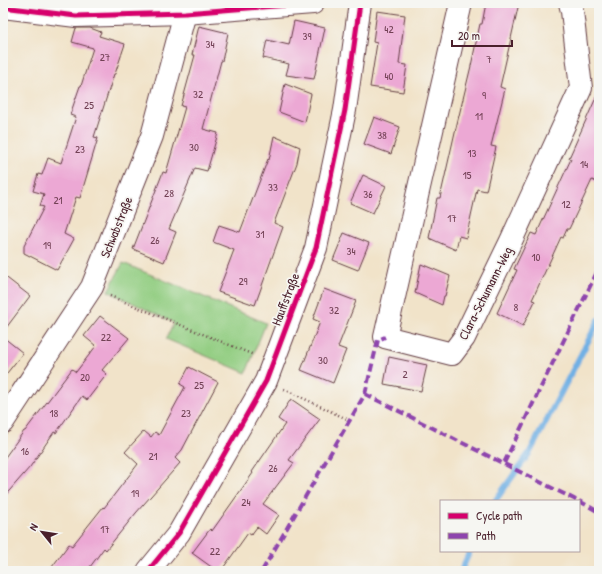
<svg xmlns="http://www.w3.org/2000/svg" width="602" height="574" font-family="'Patrick Hand',sans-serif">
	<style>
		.green { fill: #92cd81; stroke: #6e7656 }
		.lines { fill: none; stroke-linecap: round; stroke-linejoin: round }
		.stream { stroke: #71b0e4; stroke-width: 6 }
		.building { fill: #eca8d4 }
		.minor-casing { stroke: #633c43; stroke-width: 24 }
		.path { stroke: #633c43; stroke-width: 2.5; stroke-dasharray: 1 3; stroke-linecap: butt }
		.minor { stroke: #fff; stroke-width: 22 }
		.quiet { stroke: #8e44ad; stroke-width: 4; stroke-dasharray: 8 4; stroke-linecap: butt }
		.cycleway-casing { stroke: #f6f6f2; stroke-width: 8 }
		.cycleway { stroke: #d6006c; stroke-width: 5 }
		.labels { text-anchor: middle; stroke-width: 3.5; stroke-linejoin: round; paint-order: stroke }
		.number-label { font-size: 11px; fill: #724155 }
		.street-label { font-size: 13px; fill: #4a1f2b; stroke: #f6f6f2 }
	</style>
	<rect width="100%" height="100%" fill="#f6f6f2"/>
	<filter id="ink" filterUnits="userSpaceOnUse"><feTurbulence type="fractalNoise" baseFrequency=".025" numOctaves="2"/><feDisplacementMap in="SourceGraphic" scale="8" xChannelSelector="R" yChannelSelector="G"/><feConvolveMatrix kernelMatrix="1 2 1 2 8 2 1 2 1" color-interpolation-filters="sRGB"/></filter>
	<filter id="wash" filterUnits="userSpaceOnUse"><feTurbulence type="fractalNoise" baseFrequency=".012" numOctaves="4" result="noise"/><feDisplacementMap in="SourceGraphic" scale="16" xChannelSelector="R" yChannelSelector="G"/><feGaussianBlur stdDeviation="0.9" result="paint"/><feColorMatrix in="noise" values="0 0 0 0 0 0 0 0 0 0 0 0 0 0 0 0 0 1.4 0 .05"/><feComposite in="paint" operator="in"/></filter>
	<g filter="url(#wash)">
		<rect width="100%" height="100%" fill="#f1e3c9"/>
		<path class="green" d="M 123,263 L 266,323 L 246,373 L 166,339 L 174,323 L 108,291 Z"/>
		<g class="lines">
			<g class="stream">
				<path d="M 495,501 L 530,452 L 599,320"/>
				<path d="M 461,571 L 470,551"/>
			</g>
		</g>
		<g id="blocks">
			<g class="building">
				<path d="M 486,3 L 519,3 L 500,87 L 505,89 L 491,146 L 496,147 L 486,191 L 477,189 L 466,238 L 459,236 L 456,250 L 429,238 L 437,198 L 440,198 L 455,132 L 471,66 L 480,24 L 482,24 Z"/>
				<path d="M 377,11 L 405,15 L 399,64 L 407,65 L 403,92 L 370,87 L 377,43 L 373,42 Z"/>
				<path d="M 294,21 L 325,28 L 314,79 L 286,75 L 289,64 L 263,58 L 267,40 L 289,45 Z"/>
				<path d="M 199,26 L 228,33 L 222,61 L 221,61 L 203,129 L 218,133 L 207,171 L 195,168 L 169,229 L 176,232 L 164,262 L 133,249 L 163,172 L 166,173 L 185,107 L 181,106 L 195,55 L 192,55 Z"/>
				<path d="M 76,28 L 90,28 L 101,32 L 99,36 L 125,44 L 115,74 L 114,74 L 94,137 L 98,138 L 80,198 L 76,197 L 64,234 L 74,239 L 57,270 L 24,253 L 24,246 L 44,207 L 40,206 L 44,194 L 33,191 L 38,174 L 42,175 L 48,158 L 61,163 L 76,117 L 70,115 L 80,86 L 81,86 L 93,48 L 72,42 Z"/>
				<path d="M 285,84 L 311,94 L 305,122 L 279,112 Z"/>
				<path d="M 599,91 L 599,183 L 592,180 L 569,229 L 567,229 L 563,238 L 561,237 L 532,300 L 535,301 L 523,326 L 497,313 L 517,270 L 514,269 L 531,233 L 536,235 L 571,159 L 569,158 Z"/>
				<path d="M 374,117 L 400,127 L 391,154 L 364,144 Z"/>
				<path d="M 274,136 L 300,147 L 297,163 L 274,223 L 283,227 L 255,305 L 218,292 L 234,250 L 213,242 L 219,225 L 240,232 L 268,159 L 269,160 Z"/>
				<path d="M 363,175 L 386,186 L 373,213 L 350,203 Z"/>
				<path d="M 344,233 L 369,243 L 358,270 L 333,260 Z"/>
				<path d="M 421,264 L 450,276 L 445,296 L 444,296 L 442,305 L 415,293 Z"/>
				<path d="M 3,275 L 30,296 L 3,332 Z"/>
				<path d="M 324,289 L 356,301 L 338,347 L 346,350 L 333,383 L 301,370 L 320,322 L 313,319 Z"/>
				<path d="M 100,316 L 129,338 L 102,370 L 107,374 L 87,400 L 82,396 L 56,433 L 54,432 L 30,467 L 3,498 L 3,460 L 24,431 L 25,431 L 72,369 L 76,372 L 96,346 L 84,336 Z"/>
				<path d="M 3,337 L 23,353 L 3,378 Z"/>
				<path d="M 389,357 L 427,365 L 421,391 L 384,384 Z"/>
				<path d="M 189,367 L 218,382 L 182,450 L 175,458 L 180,463 L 136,513 L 106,550 L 104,548 L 87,571 L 49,571 L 69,544 L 72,546 L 103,507 L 104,508 L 138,464 L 125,452 L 144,431 L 151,437 L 155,432 L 159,435 L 185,387 L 180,384 Z"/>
				<path d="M 291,399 L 320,419 L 289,460 L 294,463 L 263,504 L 279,515 L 266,534 L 257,527 L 251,535 L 248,533 L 221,571 L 217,571 L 192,553 L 210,529 L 212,531 L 253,473 L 252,472 L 285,424 L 278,419 Z"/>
			</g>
		</g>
	</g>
	<g filter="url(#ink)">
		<use href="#blocks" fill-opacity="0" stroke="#633c43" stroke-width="1"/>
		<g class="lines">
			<g class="minor-casing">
				<g id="minor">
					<path d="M 461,3 L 385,337 L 452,354 L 464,338 L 511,241 L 581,88 L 572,11 L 570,3"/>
					<path d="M 3,7 L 76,16 L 185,13 L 313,3"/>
					<path d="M 3,422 L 92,287 L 152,136 L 185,13"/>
					<path d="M 148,571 L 179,533 L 266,381 L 316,248 L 345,110 L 360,3"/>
				</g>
			</g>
			<g class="path">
				<path d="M 110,296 L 254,355"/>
				<path d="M 284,389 L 349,420"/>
			</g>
			<use href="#minor" class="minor"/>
			<g class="quiet">
				<path d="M 365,394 L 578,501"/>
				<path d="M 504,463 L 599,268"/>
				<path d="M 579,501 L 599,512"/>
				<path d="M 262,571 L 365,394 L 378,340 L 385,337"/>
			</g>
			<g class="cycleway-casing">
				<g id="cycleway">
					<path d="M 3,7 L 76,16 L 185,13 L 313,3"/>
					<path d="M 148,571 L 179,533 L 266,381 L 316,248 L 345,110 L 360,3"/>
				</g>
			</g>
			<use href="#cycleway" class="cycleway"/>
		</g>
	</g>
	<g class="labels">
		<g class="number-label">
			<text x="389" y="33">42</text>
			<text x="307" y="40">39</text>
			<text x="210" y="48">34</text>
			<text x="105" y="61">27</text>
			<text x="489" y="63">7</text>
			<text x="389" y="80">40</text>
			<text x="198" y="98">32</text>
			<text x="484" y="99">9</text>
			<text x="89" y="109">25</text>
			<text x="479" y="120">11</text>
			<text x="382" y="139">38</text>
			<text x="194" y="151">30</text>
			<text x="80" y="153">23</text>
			<text x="472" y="157">13</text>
			<text x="584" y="168">14</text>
			<text x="467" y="179">15</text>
			<text x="273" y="191">33</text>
			<text x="169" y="197">28</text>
			<text x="368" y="198">36</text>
			<text x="58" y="204">21</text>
			<text x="566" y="208">12</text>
			<text x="452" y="222">17</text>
			<text x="260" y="238">31</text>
			<text x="155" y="244">26</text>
			<text x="47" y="249">19</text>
			<text x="351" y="255">34</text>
			<text x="536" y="261">10</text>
			<text x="243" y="285">29</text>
			<text x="516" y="311">8</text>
			<text x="334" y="314">32</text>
			<text x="106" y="341">22</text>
			<text x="323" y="364">30</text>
			<text x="405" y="378">2</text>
			<text x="85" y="381">20</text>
			<text x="199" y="389">25</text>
			<text x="54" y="417">18</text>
			<text x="186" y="417">23</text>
			<text x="25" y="455">16</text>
			<text x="153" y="460">21</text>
			<text x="273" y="472">26</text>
			<text x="135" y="497">19</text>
			<text x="246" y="506">24</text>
			<text x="105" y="533">17</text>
			<text x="215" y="555">22</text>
		</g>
		<g class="street-label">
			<text transform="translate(116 227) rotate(-68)" y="5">Schwabstraße</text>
			<text transform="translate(485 293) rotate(-63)" y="5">Clara-Schumann-Weg</text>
			<text transform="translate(285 299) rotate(-69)" y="5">Hauffstraße</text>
		</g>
	</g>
	<rect width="602" height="574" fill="none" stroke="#f6f6f2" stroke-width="16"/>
	<rect x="440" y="500" width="140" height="52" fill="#f6f6f2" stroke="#b1a0a2"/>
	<rect x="448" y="513" width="20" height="6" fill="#d6006c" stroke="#b1a0a2"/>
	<text x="476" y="520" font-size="12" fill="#4a1f2b">Cycle path</text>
	<rect x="448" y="533" width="20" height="6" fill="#8e44ad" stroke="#b1a0a2"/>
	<text x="476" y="540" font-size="12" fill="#4a1f2b">Path</text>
	<g transform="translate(42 532) rotate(300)" stroke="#f6f6f2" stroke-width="3" paint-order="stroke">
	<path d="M0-3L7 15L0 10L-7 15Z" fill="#4a1f2b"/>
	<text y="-6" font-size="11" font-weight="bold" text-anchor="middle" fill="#4a1f2b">N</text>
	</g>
	<path d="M452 40v6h60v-6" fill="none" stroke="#4a1f2b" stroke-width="2"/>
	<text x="458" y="40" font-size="12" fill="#4a1f2b" stroke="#f6f6f2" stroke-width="3" paint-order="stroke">20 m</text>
</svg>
